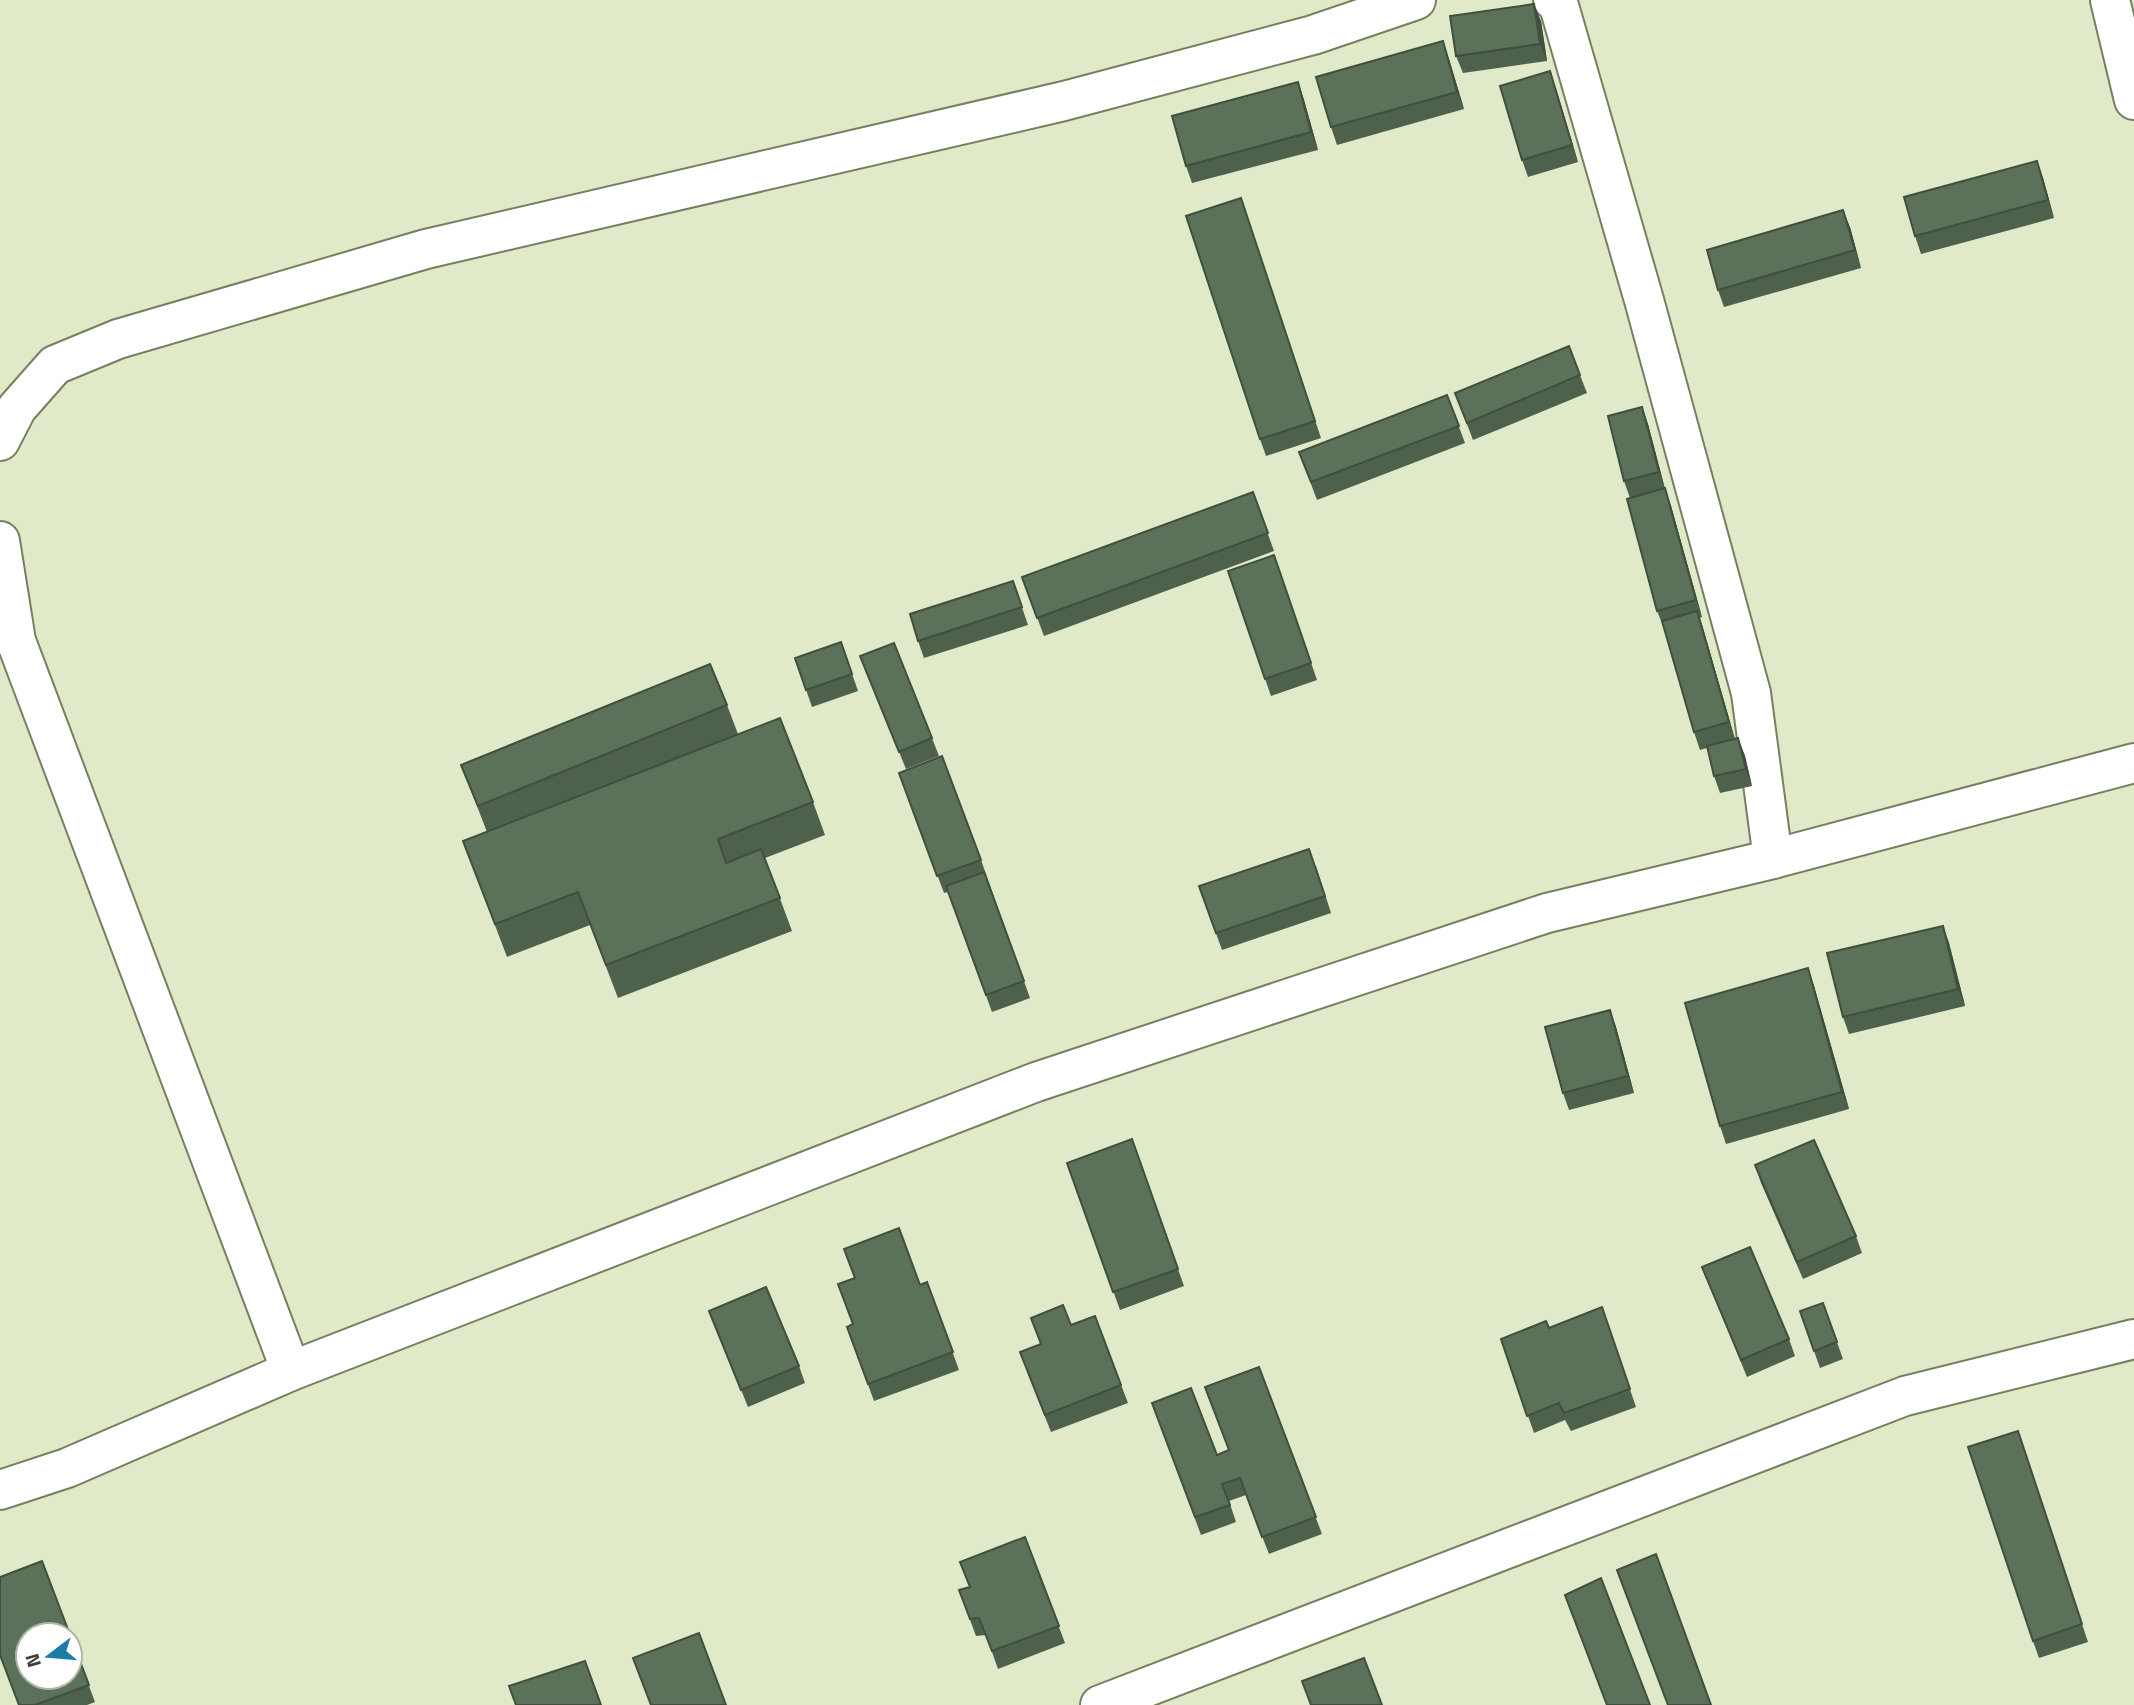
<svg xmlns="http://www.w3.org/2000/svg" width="2134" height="1705" font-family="'Titillium Web',sans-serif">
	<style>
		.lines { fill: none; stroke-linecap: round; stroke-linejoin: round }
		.street-casing { stroke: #777f61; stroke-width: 42 }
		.street { stroke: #fff; stroke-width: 38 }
		.wall { fill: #4e614d }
		.shaded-wall { fill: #404f3e }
		.building { fill: #5b7159; stroke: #404f3e; stroke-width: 2; fill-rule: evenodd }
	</style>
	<rect width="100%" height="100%" fill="#e0e9c8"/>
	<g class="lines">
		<g class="street-casing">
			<g id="street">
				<path d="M 1553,0 L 1559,6 L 1644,300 L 1751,693 L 1773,859"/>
				<path d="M 2110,0 L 2134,100"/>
				<path d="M 0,441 L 17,408 L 55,365 L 118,339 L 426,249 L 1064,101 L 1313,35 L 1416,0"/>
				<path d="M 0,541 L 16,641 L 291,1371"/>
				<path d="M 0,1490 L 67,1468 L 291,1371 L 1036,1082 L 1547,913 L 1773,859 L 2134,763"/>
				<path d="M 1100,1705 L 1905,1396 L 2134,1339"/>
			</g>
		</g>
		<use href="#street" class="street"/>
	</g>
	<g class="wall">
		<path d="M 1541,21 L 1547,61 L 1463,73 L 1456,56 Z"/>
		<path d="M 1449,59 L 1464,109 L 1337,145 L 1331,127 Z"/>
		<path d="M 1298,82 L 1304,100 L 1318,150 L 1192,183 L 1186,166 Z"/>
		<path d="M 1556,89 L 1578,162 L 1528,177 L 1522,160 Z"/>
		<path d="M 2037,161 L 2043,178 L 2054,218 L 1921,254 L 1915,236 Z"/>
		<path d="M 1241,198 L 1321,438 L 1266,456 L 1260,439 Z"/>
		<path d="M 1850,227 L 1861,268 L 1724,307 L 1718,290 Z"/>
		<path d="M 1580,375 L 1587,393 L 1473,440 L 1455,393 Z"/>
		<path d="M 1447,395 L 1465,443 L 1317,500 L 1299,452 Z"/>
		<path d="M 1642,407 L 1648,424 L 1665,489 L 1671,506 L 1702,617 L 1700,618 L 1735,739 L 1738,738 L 1745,756 L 1752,786 L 1720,793 L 1714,776 L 1707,748 L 1700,750 L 1694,732 L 1664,628 L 1657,611 L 1630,498 L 1624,481 Z"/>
		<path d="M 1253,492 L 1274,551 L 1044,636 L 1022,577 Z"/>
		<path d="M 1274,555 L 1317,680 L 1271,696 L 1228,571 Z"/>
		<path d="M 1013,581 L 1028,625 L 924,658 L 918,641 Z"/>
		<path d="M 841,642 L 858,691 L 812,707 L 795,658 Z"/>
		<path d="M 860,656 L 932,738 L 939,756 L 906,769 Z"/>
		<path d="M 727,705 L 738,734 L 813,802 L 825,835 L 765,858 L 792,931 L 618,998 L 590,925 L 507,957 L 463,841 L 487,832 L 461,765 Z"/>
		<path d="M 899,773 L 981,860 L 1030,998 L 992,1012 L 948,892 L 944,893 Z"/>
		<path d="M 1316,866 L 1331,913 L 1222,950 L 1199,886 Z"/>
		<path d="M 1943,926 L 1949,943 L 1965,1006 L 1849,1034 L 1843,1017 Z"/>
		<path d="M 1814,986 L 1849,1109 L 1726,1144 L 1720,1126 Z"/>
		<path d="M 1610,1010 L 1616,1027 L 1634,1093 L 1569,1110 L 1563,1093 Z"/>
		<path d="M 1132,1139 L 1184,1286 L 1120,1310 L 1067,1163 Z"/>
		<path d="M 1755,1165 L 1856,1236 L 1862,1253 L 1803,1279 L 1761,1183 Z"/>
		<path d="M 1702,1267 L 1789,1339 L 1795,1356 L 1747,1377 Z"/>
		<path d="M 927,1282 L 959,1370 L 874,1401 L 847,1327 L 852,1324 L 920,1285 Z"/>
		<path d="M 1823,1303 L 1843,1359 L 1820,1368 L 1800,1311 Z"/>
		<path d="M 1602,1307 L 1636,1407 L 1571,1431 L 1565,1420 L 1534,1433 L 1501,1339 L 1549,1328 Z"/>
		<path d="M 709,1311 L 799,1366 L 805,1383 L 748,1407 Z"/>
		<path d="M 1095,1316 L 1128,1403 L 1051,1432 L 1026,1369 L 1040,1344 L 1071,1325 Z"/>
		<path d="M 1259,1367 L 1322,1534 L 1269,1554 L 1246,1495 L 1229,1501 L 1236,1522 L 1201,1535 L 1152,1403 L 1217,1455 L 1229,1450 Z"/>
		<path d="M 2018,1431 L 2088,1642 L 2039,1658 L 2033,1641 Z"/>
		<path d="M 1025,1537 L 1065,1643 L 998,1669 L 986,1635 L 976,1636 L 959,1590 L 970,1587 Z"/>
		<path d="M 42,1561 L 95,1702 L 87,1705 L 18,1705 Z"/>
	</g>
	<g class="shaded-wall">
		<path d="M 1534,4 L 1541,21 L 1547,61 L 1540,44 Z"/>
		<path d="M 1443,41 L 1449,59 L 1464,109 L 1457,92 Z"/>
		<path d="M 1550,71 L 1556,89 L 1578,162 L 1572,145 Z"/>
		<path d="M 1298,82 L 1304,100 L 1318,150 L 1311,132 Z"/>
		<path d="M 2037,161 L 2043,178 L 2054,218 L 2048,200 Z"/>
		<path d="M 1843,210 L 1850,227 L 1861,268 L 1855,250 Z"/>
		<path d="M 1642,407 L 1648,424 L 1665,489 L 1671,506 L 1702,617 L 1696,600 L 1665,489 L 1659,472 Z"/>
		<path d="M 1697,611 L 1703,628 L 1735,740 L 1729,722 Z"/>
		<path d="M 1738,738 L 1745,756 L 1752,786 L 1746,769 Z"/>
		<path d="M 1943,926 L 1949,943 L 1965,1006 L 1958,989 Z"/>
		<path d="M 1808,968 L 1814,986 L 1849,1109 L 1842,1092 Z"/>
		<path d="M 1610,1010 L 1616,1027 L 1634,1093 L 1628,1076 Z"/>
	</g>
	<g class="building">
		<path d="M 1534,4 L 1540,44 L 1456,56 L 1450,16 Z"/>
		<path d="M 1443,41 L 1457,92 L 1331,127 L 1316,77 Z"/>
		<path d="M 1550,71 L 1572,145 L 1522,160 L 1500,86 Z"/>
		<path d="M 1298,82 L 1311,132 L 1186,166 L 1172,116 Z"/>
		<path d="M 2037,161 L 2048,200 L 1915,236 L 1904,197 Z"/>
		<path d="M 1241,198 L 1315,421 L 1260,439 L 1186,216 Z"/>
		<path d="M 1843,210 L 1855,250 L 1718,290 L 1707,250 Z"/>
		<path d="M 1569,346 L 1580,375 L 1467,423 L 1455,393 Z"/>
		<path d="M 1447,395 L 1459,426 L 1311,482 L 1299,452 Z"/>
		<path d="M 1642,407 L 1659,472 L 1624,481 L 1608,416 Z"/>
		<path d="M 1665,488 L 1696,600 L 1657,611 L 1627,499 Z"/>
		<path d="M 1253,492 L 1268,533 L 1037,618 L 1022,577 Z"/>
		<path d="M 1274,555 L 1311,663 L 1265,679 L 1228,571 Z"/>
		<path d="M 1013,581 L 1022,607 L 918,641 L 910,614 Z"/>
		<path d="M 1697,611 L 1729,722 L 1694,732 L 1662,621 Z"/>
		<path d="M 841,642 L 852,674 L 806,690 L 795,658 Z"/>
		<path d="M 894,643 L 932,738 L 899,752 L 860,656 Z"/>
		<path d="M 710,664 L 727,705 L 478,806 L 461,765 Z"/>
		<path d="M 780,718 L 813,802 L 718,839 L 726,863 L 761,849 L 780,898 L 606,965 L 578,892 L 495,924 L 463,841 Z"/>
		<path d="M 1738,738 L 1746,769 L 1714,776 L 1707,746 Z"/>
		<path d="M 942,756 L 981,860 L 937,876 L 899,773 Z"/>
		<path d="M 1309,849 L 1325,896 L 1216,933 L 1199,886 Z"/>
		<path d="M 984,872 L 1024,981 L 986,995 L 946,886 Z"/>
		<path d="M 1943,926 L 1958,989 L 1843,1017 L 1827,953 Z"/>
		<path d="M 1808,968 L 1842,1092 L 1720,1126 L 1685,1003 Z"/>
		<path d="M 1610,1010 L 1628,1076 L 1563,1093 L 1545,1027 Z"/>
		<path d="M 1132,1139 L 1178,1269 L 1113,1292 L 1067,1163 Z"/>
		<path d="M 1814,1140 L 1856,1236 L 1797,1262 L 1755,1165 Z"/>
		<path d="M 899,1228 L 920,1285 L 927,1282 L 953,1352 L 868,1384 L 847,1327 L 853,1324 L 838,1284 L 855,1278 L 844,1249 Z"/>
		<path d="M 1750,1247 L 1789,1339 L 1741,1360 L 1702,1267 Z"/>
		<path d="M 766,1287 L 799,1366 L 741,1390 L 709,1311 Z"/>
		<path d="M 1823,1303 L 1837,1342 L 1814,1351 L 1800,1311 Z"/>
		<path d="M 1063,1305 L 1071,1325 L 1095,1316 L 1121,1385 L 1045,1415 L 1020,1352 L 1041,1344 L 1031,1318 Z"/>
		<path d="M 1602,1307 L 1630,1389 L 1564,1413 L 1559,1403 L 1527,1416 L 1501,1339 L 1546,1321 L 1549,1328 Z"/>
		<path d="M 1259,1367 L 1316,1517 L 1262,1537 L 1240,1478 L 1222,1484 L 1230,1505 L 1195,1517 L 1152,1403 L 1191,1388 L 1217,1455 L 1229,1450 L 1205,1387 Z"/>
		<path d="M 2018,1431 L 2082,1624 L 2033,1641 L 1968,1447 Z"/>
		<path d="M 1025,1537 L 1059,1626 L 992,1651 L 979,1618 L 970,1619 L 959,1590 L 970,1587 L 960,1562 Z"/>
		<path d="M 1656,1554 L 1711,1705 L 1668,1705 L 1617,1570 Z"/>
		<path d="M 42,1561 L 89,1685 L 35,1705 L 19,1705 L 0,1655 L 0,1577 ZM 28,1635 L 70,1635 L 70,1677 L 28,1677 Z"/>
		<path d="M 1601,1578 L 1650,1705 L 1607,1705 L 1565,1595 Z"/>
		<path d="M 699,1633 L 726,1705 L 651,1705 L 633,1658 Z"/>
		<path d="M 1364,1658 L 1382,1705 L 1311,1705 L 1302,1681 Z"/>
		<path d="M 585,1661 L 601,1705 L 516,1705 L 509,1686 Z"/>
	</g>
	<g transform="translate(49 1656) rotate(254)"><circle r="33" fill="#ffffff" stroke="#b1b2ad" stroke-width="2"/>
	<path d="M0-5L12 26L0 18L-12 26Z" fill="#1c7ca8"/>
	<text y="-10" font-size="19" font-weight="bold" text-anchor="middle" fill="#3b3e31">N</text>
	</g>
</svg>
